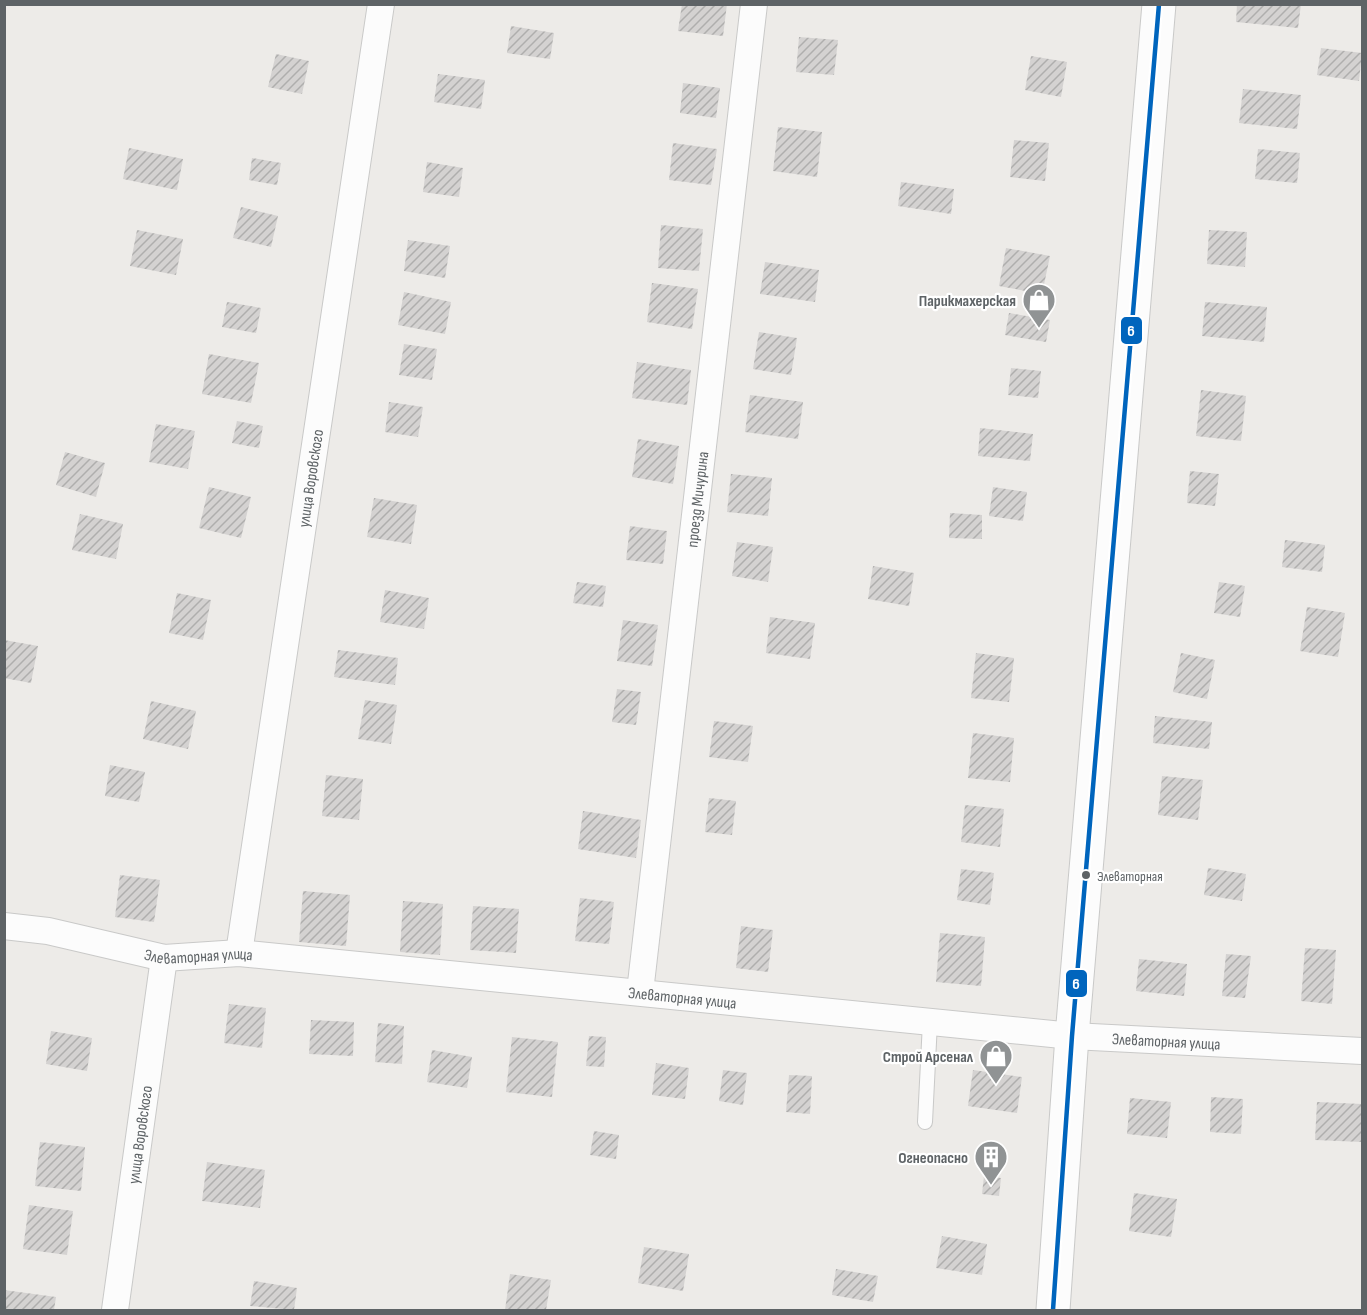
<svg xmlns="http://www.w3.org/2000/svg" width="1367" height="1315" font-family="'Sofia Sans Condensed',sans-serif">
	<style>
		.building { fill: url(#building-hatch) }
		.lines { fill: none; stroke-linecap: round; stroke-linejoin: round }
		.service-casing { stroke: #c9c9c8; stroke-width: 16 }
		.minor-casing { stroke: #c9c9c8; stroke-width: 28 }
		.tertiary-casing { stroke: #c9c9c8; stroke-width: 35 }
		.service { stroke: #fcfcfc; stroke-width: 14 }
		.minor { stroke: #fcfcfc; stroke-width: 26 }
		.tertiary { stroke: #fcfcfc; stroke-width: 33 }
		.bus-1-casing { stroke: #fff; stroke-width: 9 }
		.bus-1 { stroke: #0065bd; stroke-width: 4.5 }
		.bus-dot { fill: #5e6366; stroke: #fff; stroke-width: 2 }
		.labels { text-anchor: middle; stroke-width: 4.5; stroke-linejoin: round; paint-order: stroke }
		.bus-label { font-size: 14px; fill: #5e6366; stroke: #fff; text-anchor: start }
		.poi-label { font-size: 16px; font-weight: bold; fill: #5e6366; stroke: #fff; text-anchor: end }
		.street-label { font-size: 16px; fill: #5e6366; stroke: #fff }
		.line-badge { stroke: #fff; stroke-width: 2 }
		.badge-label { font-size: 16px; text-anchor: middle; font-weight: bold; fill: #fff }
	</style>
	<defs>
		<pattern id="building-hatch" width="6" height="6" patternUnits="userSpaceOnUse" patternTransform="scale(1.5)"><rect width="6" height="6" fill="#d4d2d1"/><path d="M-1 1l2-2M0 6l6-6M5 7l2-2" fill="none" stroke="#afaead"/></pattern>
	</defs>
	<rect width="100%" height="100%" fill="#edebe8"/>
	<g class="building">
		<path d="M 682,4 L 727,4 L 723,36 L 678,31 Z"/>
		<path d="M 1237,4 L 1301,4 L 1298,28 L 1236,22 Z"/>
		<path d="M 511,26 L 554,33 L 550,59 L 507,53 Z"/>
		<path d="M 799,37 L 838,40 L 834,75 L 796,72 Z"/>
		<path d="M 1321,48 L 1362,53 L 1359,81 L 1317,75 Z"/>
		<path d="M 276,54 L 309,61 L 302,94 L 268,87 Z"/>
		<path d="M 1031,56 L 1067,62 L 1061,97 L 1025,90 Z"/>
		<path d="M 438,74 L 485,80 L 481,109 L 434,102 Z"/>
		<path d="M 683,83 L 720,88 L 716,118 L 680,113 Z"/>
		<path d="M 1243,89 L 1301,95 L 1297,129 L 1239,123 Z"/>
		<path d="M 778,127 L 822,132 L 817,177 L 773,171 Z"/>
		<path d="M 1014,140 L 1049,143 L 1045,181 L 1010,177 Z"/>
		<path d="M 673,143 L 717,149 L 711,185 L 669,180 Z"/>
		<path d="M 129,148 L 183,159 L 177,190 L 123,179 Z"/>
		<path d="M 1258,149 L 1300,153 L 1297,183 L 1255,179 Z"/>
		<path d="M 252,158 L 281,163 L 277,185 L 249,180 Z"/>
		<path d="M 427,162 L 463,168 L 459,197 L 423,192 Z"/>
		<path d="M 901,182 L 954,189 L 951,214 L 898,206 Z"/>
		<path d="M 241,207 L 278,216 L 271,247 L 233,238 Z"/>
		<path d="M 661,225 L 703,229 L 699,271 L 658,268 Z"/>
		<path d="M 137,230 L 183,239 L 176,275 L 130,266 Z"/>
		<path d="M 1209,230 L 1247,232 L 1245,267 L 1207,264 Z"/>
		<path d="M 408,240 L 450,246 L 445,278 L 404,271 Z"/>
		<path d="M 1006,248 L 1050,256 L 1042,294 L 999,286 Z"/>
		<path d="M 765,262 L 819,270 L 815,302 L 760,294 Z"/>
		<path d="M 652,283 L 698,289 L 692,329 L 647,322 Z"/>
		<path d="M 404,292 L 451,302 L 445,334 L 398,325 Z"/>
		<path d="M 227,302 L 261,308 L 256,333 L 222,327 Z"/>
		<path d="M 1205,302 L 1267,307 L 1264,342 L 1202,336 Z"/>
		<path d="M 1009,313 L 1050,320 L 1046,342 L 1005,335 Z"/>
		<path d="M 759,332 L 797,338 L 791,375 L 753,369 Z"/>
		<path d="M 404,344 L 437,349 L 432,380 L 399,375 Z"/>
		<path d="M 209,354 L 259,363 L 251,403 L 202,394 Z"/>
		<path d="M 637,362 L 691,370 L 687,405 L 632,398 Z"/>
		<path d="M 1011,368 L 1041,371 L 1038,398 L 1008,395 Z"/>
		<path d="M 1201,390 L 1246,396 L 1241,441 L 1196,436 Z"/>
		<path d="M 750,395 L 803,402 L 798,439 L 745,432 Z"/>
		<path d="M 389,402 L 423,407 L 418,437 L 385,432 Z"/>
		<path d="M 237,421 L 263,426 L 259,448 L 232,443 Z"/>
		<path d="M 156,424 L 195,431 L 188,469 L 149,462 Z"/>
		<path d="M 980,428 L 1033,434 L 1030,461 L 978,456 Z"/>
		<path d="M 638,439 L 679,446 L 673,484 L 632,477 Z"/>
		<path d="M 65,452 L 105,463 L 96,497 L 56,485 Z"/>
		<path d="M 1190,471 L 1219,474 L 1215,506 L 1187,503 Z"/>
		<path d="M 731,474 L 772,478 L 768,516 L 727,512 Z"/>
		<path d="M 209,487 L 251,497 L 241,538 L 199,528 Z"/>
		<path d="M 993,487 L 1027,492 L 1023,521 L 989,516 Z"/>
		<path d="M 374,498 L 417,505 L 411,544 L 367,537 Z"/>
		<path d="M 950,513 L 982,515 L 982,539 L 949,538 Z"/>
		<path d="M 80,514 L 123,524 L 116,559 L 72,550 Z"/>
		<path d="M 630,526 L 667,531 L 663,564 L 626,560 Z"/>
		<path d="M 1285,540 L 1325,545 L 1322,572 L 1282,567 Z"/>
		<path d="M 737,542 L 773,547 L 768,582 L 732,576 Z"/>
		<path d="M 873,566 L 914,573 L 909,606 L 868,599 Z"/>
		<path d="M 577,582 L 606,586 L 603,607 L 573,603 Z"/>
		<path d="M 1219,582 L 1245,586 L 1240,617 L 1214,613 Z"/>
		<path d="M 385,590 L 429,598 L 424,629 L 380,622 Z"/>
		<path d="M 177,593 L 211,600 L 203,640 L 169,633 Z"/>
		<path d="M 1307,607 L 1345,613 L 1338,657 L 1300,651 Z"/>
		<path d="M 770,617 L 815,623 L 810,659 L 766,653 Z"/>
		<path d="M 623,620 L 658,625 L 652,666 L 617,661 Z"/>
		<path d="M 4,640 L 38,646 L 31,683 L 4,678 Z"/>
		<path d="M 338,650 L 398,658 L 395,685 L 334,677 Z"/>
		<path d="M 976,653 L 1014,658 L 1009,702 L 971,698 Z"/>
		<path d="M 1181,653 L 1215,660 L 1207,699 L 1173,692 Z"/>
		<path d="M 617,689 L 641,692 L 636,725 L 612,722 Z"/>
		<path d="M 365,700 L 397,705 L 391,744 L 358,739 Z"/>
		<path d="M 151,701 L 196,711 L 188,749 L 143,739 Z"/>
		<path d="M 1155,716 L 1212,722 L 1209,749 L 1153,743 Z"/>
		<path d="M 714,721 L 753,726 L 748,762 L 709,757 Z"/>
		<path d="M 973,733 L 1014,738 L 1010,782 L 968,778 Z"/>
		<path d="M 110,765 L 145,772 L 139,802 L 105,796 Z"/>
		<path d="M 326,775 L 363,779 L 359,820 L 322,816 Z"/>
		<path d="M 1162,776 L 1203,780 L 1198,820 L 1158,815 Z"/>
		<path d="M 709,798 L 736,801 L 732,835 L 705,832 Z"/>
		<path d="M 965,805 L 1004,809 L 1000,847 L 961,842 Z"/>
		<path d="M 583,811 L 641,820 L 636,858 L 578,849 Z"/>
		<path d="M 1208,868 L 1246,874 L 1242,901 L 1204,895 Z"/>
		<path d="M 961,869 L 994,873 L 990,905 L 957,900 Z"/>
		<path d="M 120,875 L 160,880 L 154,922 L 115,917 Z"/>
		<path d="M 303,891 L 350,895 L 346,946 L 299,942 Z"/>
		<path d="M 580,898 L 614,902 L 609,944 L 575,941 Z"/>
		<path d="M 403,901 L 443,904 L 440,955 L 400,952 Z"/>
		<path d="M 473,906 L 519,909 L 516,953 L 470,950 Z"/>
		<path d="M 741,926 L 773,930 L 768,972 L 736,968 Z"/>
		<path d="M 940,933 L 985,937 L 981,986 L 936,982 Z"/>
		<path d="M 1305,948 L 1336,950 L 1332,1004 L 1301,1001 Z"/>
		<path d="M 1226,954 L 1251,956 L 1245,998 L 1222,996 Z"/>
		<path d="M 1139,959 L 1187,964 L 1184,996 L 1136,991 Z"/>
		<path d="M 229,1004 L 266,1008 L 262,1048 L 224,1043 Z"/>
		<path d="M 311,1020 L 354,1022 L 353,1056 L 309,1054 Z"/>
		<path d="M 378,1023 L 404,1026 L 402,1064 L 375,1062 Z"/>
		<path d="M 51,1031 L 92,1038 L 87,1071 L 46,1064 Z"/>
		<path d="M 589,1036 L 606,1037 L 604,1067 L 586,1066 Z"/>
		<path d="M 512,1037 L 558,1042 L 552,1097 L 506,1092 Z"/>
		<path d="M 432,1050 L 472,1057 L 467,1088 L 427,1082 Z"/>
		<path d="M 656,1063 L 689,1068 L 685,1099 L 652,1095 Z"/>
		<path d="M 723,1070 L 747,1073 L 743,1105 L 719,1101 Z"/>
		<path d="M 973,1070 L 1022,1077 L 1017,1113 L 968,1106 Z"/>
		<path d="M 789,1075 L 812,1076 L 810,1114 L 786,1112 Z"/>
		<path d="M 1211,1097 L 1243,1099 L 1241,1134 L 1210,1132 Z"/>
		<path d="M 1130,1098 L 1171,1102 L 1167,1138 L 1127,1134 Z"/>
		<path d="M 1317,1102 L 1362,1104 L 1362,1142 L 1315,1140 Z"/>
		<path d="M 594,1131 L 619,1135 L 616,1159 L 590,1155 Z"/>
		<path d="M 40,1142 L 85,1147 L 81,1191 L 35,1186 Z"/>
		<path d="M 207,1162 L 265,1170 L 260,1208 L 202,1201 Z"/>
		<path d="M 984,1176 L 1001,1178 L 999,1196 L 982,1194 Z"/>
		<path d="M 1134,1193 L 1177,1199 L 1171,1237 L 1129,1231 Z"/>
		<path d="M 29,1205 L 73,1211 L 67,1255 L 23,1249 Z"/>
		<path d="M 942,1236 L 987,1244 L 982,1275 L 936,1268 Z"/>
		<path d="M 644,1247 L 689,1254 L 683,1291 L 638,1283 Z"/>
		<path d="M 836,1269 L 878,1276 L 873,1302 L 832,1295 Z"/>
		<path d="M 510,1274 L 551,1280 L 546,1310 L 505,1310 Z"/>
		<path d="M 254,1281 L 297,1288 L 294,1310 L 250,1306 Z"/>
		<path d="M 4,1290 L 56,1297 L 54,1310 L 4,1310 Z"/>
	</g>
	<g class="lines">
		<g class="service-casing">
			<path id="service" d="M 925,1122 L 930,1022"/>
		</g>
		<g class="minor-casing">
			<g id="minor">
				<path id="s1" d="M 4,926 L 48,931 L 164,958 L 239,953 L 1072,1036 L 1362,1051"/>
				<path id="s2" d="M 239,953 L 381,4"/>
				<path id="s3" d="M 640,992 L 754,4"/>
				<path id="s4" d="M 115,1310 L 164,958"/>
			</g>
		</g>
		<g class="tertiary-casing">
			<path id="tertiary" d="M 1053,1310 L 1072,1036 L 1159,4"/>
		</g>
		<use href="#service" class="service"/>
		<use href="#minor" class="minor"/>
		<use href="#tertiary" class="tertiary"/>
		<g class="bus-1-casing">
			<path id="bus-1" d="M 1053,1310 L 1072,1036 L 1159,4"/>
		</g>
		<use href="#bus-1" class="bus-1"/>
	</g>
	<defs>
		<g id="shop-pin" transform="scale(1.725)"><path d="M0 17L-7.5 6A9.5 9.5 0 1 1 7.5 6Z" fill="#909394" stroke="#fff"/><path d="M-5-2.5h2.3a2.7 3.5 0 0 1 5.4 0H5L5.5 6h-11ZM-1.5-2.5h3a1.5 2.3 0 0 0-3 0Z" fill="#fff"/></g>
		<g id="building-pin" transform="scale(1.725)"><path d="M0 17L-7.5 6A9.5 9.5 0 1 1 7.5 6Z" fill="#909394" stroke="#fff"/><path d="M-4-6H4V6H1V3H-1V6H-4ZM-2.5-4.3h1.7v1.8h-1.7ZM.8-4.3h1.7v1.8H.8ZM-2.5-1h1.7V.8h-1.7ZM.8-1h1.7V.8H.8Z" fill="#fff"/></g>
	</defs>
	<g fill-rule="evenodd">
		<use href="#shop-pin" x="1039" y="300"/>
		<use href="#shop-pin" x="996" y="1056"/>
		<use href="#building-pin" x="991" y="1157"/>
	</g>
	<circle class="bus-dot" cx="1086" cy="875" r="5"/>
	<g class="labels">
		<g class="bus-label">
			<text x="1097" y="881">Элеваторная</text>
		</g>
		<g class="poi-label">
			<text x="1016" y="306">Парикмахерская</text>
			<text x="973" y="1062">Строй Арсенал</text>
			<text x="968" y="1163">Огнеопасно</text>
		</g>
		<g class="street-label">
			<text dy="6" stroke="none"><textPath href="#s2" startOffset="480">улица Воровского</textPath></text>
			<text dy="6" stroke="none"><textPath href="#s3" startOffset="496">проезд Мичурина</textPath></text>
			<text dy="6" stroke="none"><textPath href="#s1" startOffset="198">Элеваторная улица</textPath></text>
			<text dy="6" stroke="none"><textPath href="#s1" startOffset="684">Элеваторная улица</textPath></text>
			<text dy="6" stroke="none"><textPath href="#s1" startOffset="1170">Элеваторная улица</textPath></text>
			<text dy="6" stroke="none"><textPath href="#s4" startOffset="177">улица Воровского</textPath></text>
		</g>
	</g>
	<g class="line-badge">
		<rect x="1120" y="316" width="23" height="29" rx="6" fill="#0065bd"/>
		<rect x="1065" y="969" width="23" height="29" rx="6" fill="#0065bd"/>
	</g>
	<g class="badge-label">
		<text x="1131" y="336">6</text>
		<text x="1076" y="989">6</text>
	</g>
	<rect width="1367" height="1315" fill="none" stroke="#5e6366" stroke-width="12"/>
</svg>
